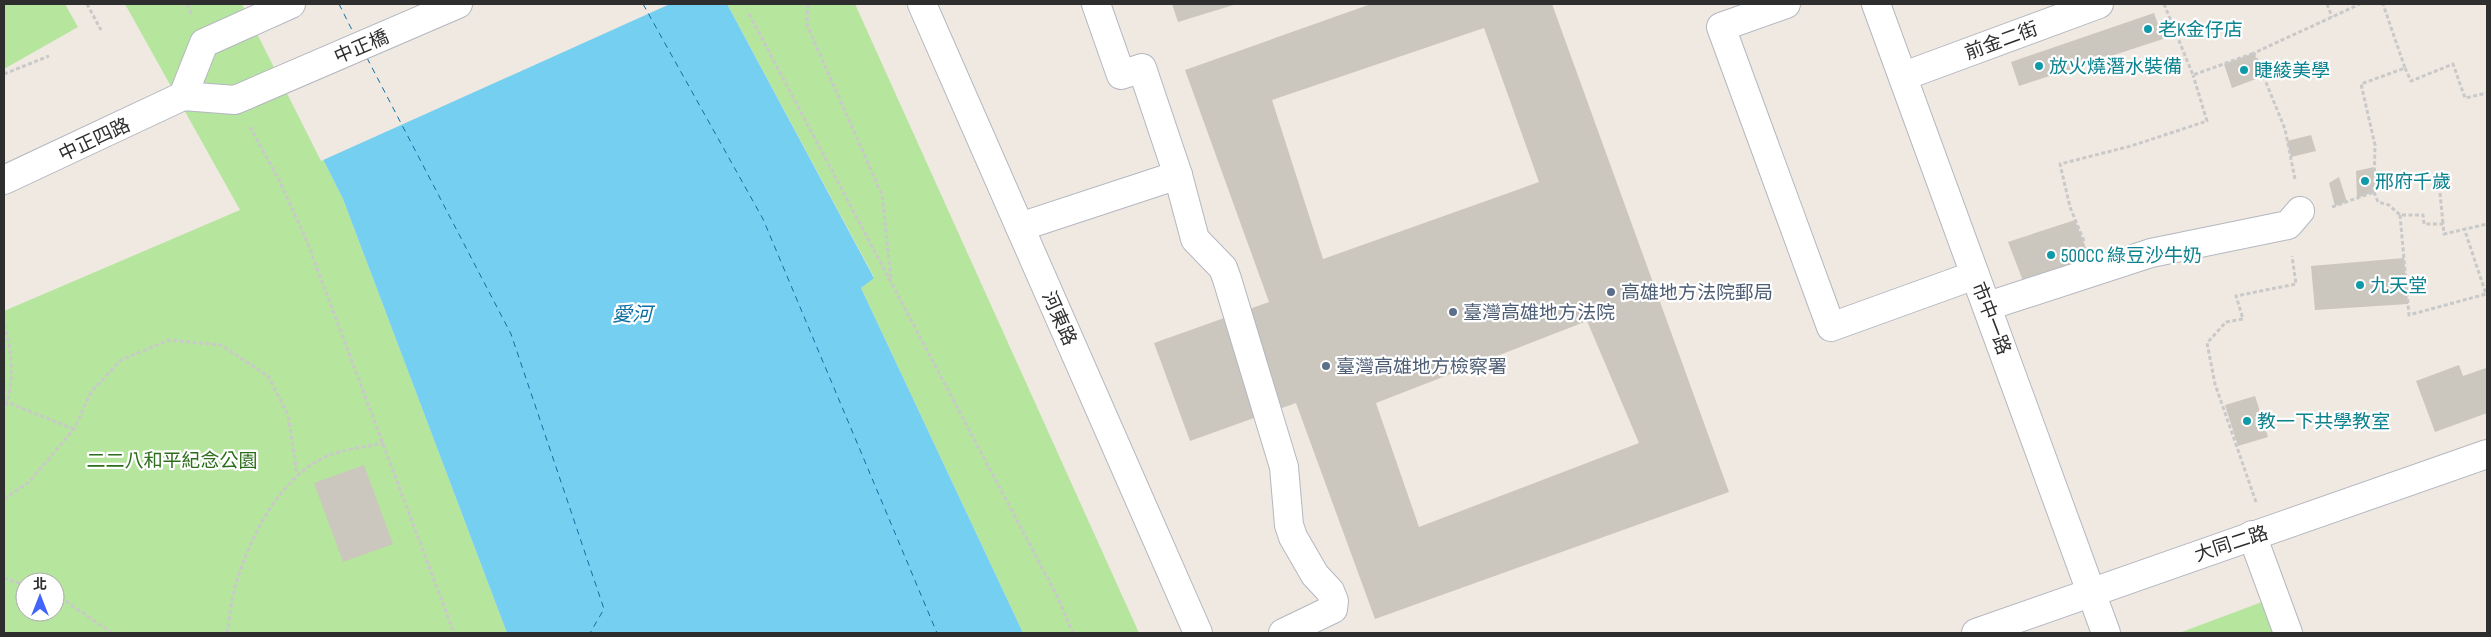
<svg xmlns="http://www.w3.org/2000/svg" width="2491" height="637" font-family="'Sofia Sans Condensed','Noto Sans TC',sans-serif">
	<style>
		.green { fill: #b6e59e; fill-rule: evenodd }
		.water { fill: #75cff0 }
		.pier { fill: #efe9e1 }
		.lines { fill: none; stroke-linecap: round; stroke-linejoin: round }
		.ferry { stroke: #0d6fa3; stroke-width: 1; stroke-dasharray: 6 5; stroke-linecap: butt }
		.building { fill: #cbc7bf; fill-rule: evenodd }
		.minor-casing { stroke: #b4b7c1; stroke-width: 30 }
		.path { stroke: #c9c9c9; stroke-width: 3; stroke-dasharray: 4 2.5; stroke-linecap: butt }
		.minor { stroke: #fff; stroke-width: 28 }
		.culture-dot { fill: #0f9aa8; stroke: #fff; stroke-width: 2 }
		.service-dot { fill: #5c6f8a; stroke: #fff; stroke-width: 2 }
		.labels { text-anchor: middle; stroke-width: 4.5; stroke-linejoin: round; paint-order: stroke }
		.culture-label { font-size: 19px; fill: #0d838f; stroke: #fff; text-anchor: start }
		.street-label { font-size: 19px; fill: #2e2e2e; stroke: #fff }
		.service-label { font-size: 19px; fill: #4e5e75; stroke: #fff; text-anchor: start }
		.park-label { font-size: 19px; fill: #2c6e1b; stroke: #fff }
		.water-label { font-size: 20px; font-style: italic; fill: #0d6fa3; stroke: #fff }
	</style>
	<rect width="100%" height="100%" fill="#efe9e1"/>
	<g class="green">
		<path d="M 4,4 L 65,4 L 78,27 L 4,69 Z"/>
		<path d="M 125,4 L 245,4 L 343,199 L 507,633 L 4,633 L 4,311 L 240,210 ZM 25,582 L 55,582 L 55,612 L 25,612 Z"/>
		<path d="M 727,4 L 855,4 L 1139,633 L 1023,633 L 861,288 L 874,277 Z"/>
		<path d="M 2262,602 L 2274,633 L 2179,633 Z"/>
	</g>
	<path class="water" d="M 245,4 L 727,4 L 874,278 L 861,288 L 1023,633 L 507,633 L 343,199 Z"/>
	<path class="pier" d="M 242,4 L 670,4 L 321,161 Z"/>
	<g class="lines">
		<g class="ferry">
			<path d="M 339,4 L 354,34"/>
			<path d="M 643,4 L 763,219 L 937,633"/>
			<path d="M 367,58 L 511,334 L 604,609 L 590,633"/>
		</g>
	</g>
	<g class="building">
		<path d="M 1172,4 L 1237,4 L 1178,22 Z"/>
		<path d="M 1371,4 L 1552,4 L 1729,492 L 1375,619 L 1296,403 L 1190,441 L 1154,343 L 1269,302 L 1185,70 ZM 1484,28 L 1539,182 L 1323,259 L 1272,100 ZM 1587,321 L 1639,443 L 1419,527 L 1376,403 Z"/>
		<path d="M 2154,13 L 2163,39 L 2019,86 L 2011,62 Z"/>
		<path d="M 2254,53 L 2264,76 L 2232,88 L 2224,64 Z"/>
		<path d="M 2311,135 L 2316,151 L 2291,157 L 2287,141 Z"/>
		<path d="M 2374,167 L 2374,192 L 2357,198 L 2356,171 Z"/>
		<path d="M 2339,177 L 2347,202 L 2335,206 L 2329,183 Z"/>
		<path d="M 2075,220 L 2094,268 L 2027,291 L 2008,242 Z"/>
		<path d="M 2404,258 L 2408,304 L 2315,310 L 2311,266 Z"/>
		<path d="M 2459,365 L 2463,376 L 2486,368 L 2487,413 L 2435,432 L 2416,381 Z"/>
		<path d="M 2255,396 L 2268,437 L 2238,446 L 2225,405 Z"/>
		<path d="M 364,465 L 393,544 L 343,562 L 314,483 Z"/>
	</g>
	<g class="lines">
		<g class="minor-casing">
			<g id="minor">
				<path d="M 922,4 L 1198,633"/>
				<path d="M 1096,4 L 1121,75 L 1142,68 L 1178,175"/>
				<path d="M 1786,4 L 1721,27 L 1831,327 L 1975,275"/>
				<path d="M 1876,4 L 2106,633"/>
				<path d="M 1904,76 L 2099,4"/>
				<path d="M 183,96 L 204,43 L 291,4"/>
				<path d="M 4,180 L 183,96 L 235,100 L 458,4"/>
				<path d="M 1020,227 L 1178,175 L 1195,239 L 1223,268 L 1227,279 L 1284,467 L 1289,525 L 1293,537 L 1315,575 L 1330,591 L 1334,601 L 1333,609 L 1283,633"/>
				<path d="M 1988,306 L 2151,253 L 2288,225 L 2300,211"/>
				<path d="M 2252,535 L 2288,633"/>
				<path d="M 1976,633 L 2487,454"/>
			</g>
		</g>
		<g class="path">
			<path d="M 87,4 L 101,30"/>
			<path d="M 187,4 L 192,15"/>
			<path d="M 808,4 L 807,25 L 882,195 L 891,279"/>
			<path d="M 2164,4 L 2193,75 L 2254,53"/>
			<path d="M 2327,4 L 2332,17"/>
			<path d="M 749,14 L 1057,596 L 1073,633"/>
			<path d="M 2405,68 L 2411,81 L 2453,64 L 2465,98 L 2487,93"/>
			<path d="M 4,74 L 49,56"/>
			<path d="M 250,127 L 279,180 L 306,239 L 454,633"/>
			<path d="M 2295,179 L 2285,129 L 2254,53 L 2360,4"/>
			<path d="M 2374,192 L 2378,202 L 2389,205 L 2400,215 L 2423,215 L 2424,224 L 2443,224 L 2444,234 L 2487,224"/>
			<path d="M 2440,193 L 2443,224"/>
			<path d="M 2332,207 L 2374,192 L 2375,145 L 2361,84 L 2405,68 L 2383,4"/>
			<path d="M 2400,215 L 2409,315 L 2486,294 L 2465,231"/>
			<path d="M 2084,241 L 2070,207 L 2060,164 L 2131,146 L 2207,121 L 2193,75"/>
			<path d="M 4,325 C 12,345 15,390 4,409"/>
			<path d="M 4,401 L 74,429"/>
			<path d="M 4,499 L 29,482 L 74,429 L 91,392 L 121,360 L 169,340 L 221,345 L 268,376 L 288,415 L 297,474"/>
			<path d="M 2256,502 L 2215,384 L 2207,343 L 2226,322 L 2243,319 L 2236,296 L 2296,284 L 2292,256"/>
			<path d="M 4,578 L 25,585"/>
			<path d="M 55,594 L 112,633"/>
			<path d="M 227,633 C 230,617 231,600 236,584 C 250,536 280,477 327,456 C 344,449 365,447 383,443"/>
		</g>
		<use href="#minor" class="minor"/>
	</g>
	<g class="culture-dot">
		<circle cx="2148" cy="29" r="5"/>
		<circle cx="2039" cy="66" r="5"/>
		<circle cx="2244" cy="70" r="5"/>
		<circle cx="2365" cy="181" r="5"/>
		<circle cx="2051" cy="255" r="5"/>
		<circle cx="2360" cy="285" r="5"/>
		<circle cx="2247" cy="421" r="5"/>
	</g>
	<g class="service-dot">
		<circle cx="1611" cy="292" r="5"/>
		<circle cx="1453" cy="312" r="5"/>
		<circle cx="1326" cy="366" r="5"/>
	</g>
	<g class="labels">
		<g class="culture-label">
			<text x="2158" y="36">老K金仔店</text>
			<text x="2049" y="73">放火燒潛水裝備</text>
			<text x="2254" y="77">睫綾美學</text>
			<text x="2375" y="188">邢府千歲</text>
			<text x="2061" y="262">500CC 綠豆沙牛奶</text>
			<text x="2370" y="292">九天堂</text>
			<text x="2257" y="428">教一下共學教室</text>
		</g>
		<g class="street-label">
			<text transform="translate(2001 40) rotate(-20)" y="7">前金二街</text>
			<text transform="translate(361 46) rotate(-23)" y="7">中正橋</text>
			<text transform="translate(94 139) rotate(-25)" y="7">中正四路</text>
			<text transform="translate(1060 318) rotate(66)" y="7">河東路</text>
			<text transform="translate(1992 318) rotate(69)" y="7">市中一路</text>
			<text transform="translate(2231 543) rotate(-18)" y="7">大同二路</text>
		</g>
		<g class="service-label">
			<text x="1621" y="299">高雄地方法院郵局</text>
			<text x="1463" y="319">臺灣高雄地方法院</text>
			<text x="1336" y="373">臺灣高雄地方檢察署</text>
		</g>
		<g class="park-label">
			<text x="172" y="467">二二八和平紀念公園</text>
		</g>
		<g class="water-label">
			<text x="632" y="321">愛河</text>
		</g>
	</g>
	<rect width="2491" height="637" fill="none" stroke="#2e2e2e" stroke-width="10"/>
	<g transform="translate(40 597)"><circle r="24" fill="#ffffff" stroke="#ababab"/>
	<path d="M0-4L9 19L0 12L-9 19Z" fill="#4264fb"/>
	<text y="-8" font-size="14" font-weight="bold" text-anchor="middle" fill="#2e2e2e">北</text>
	</g>
</svg>
